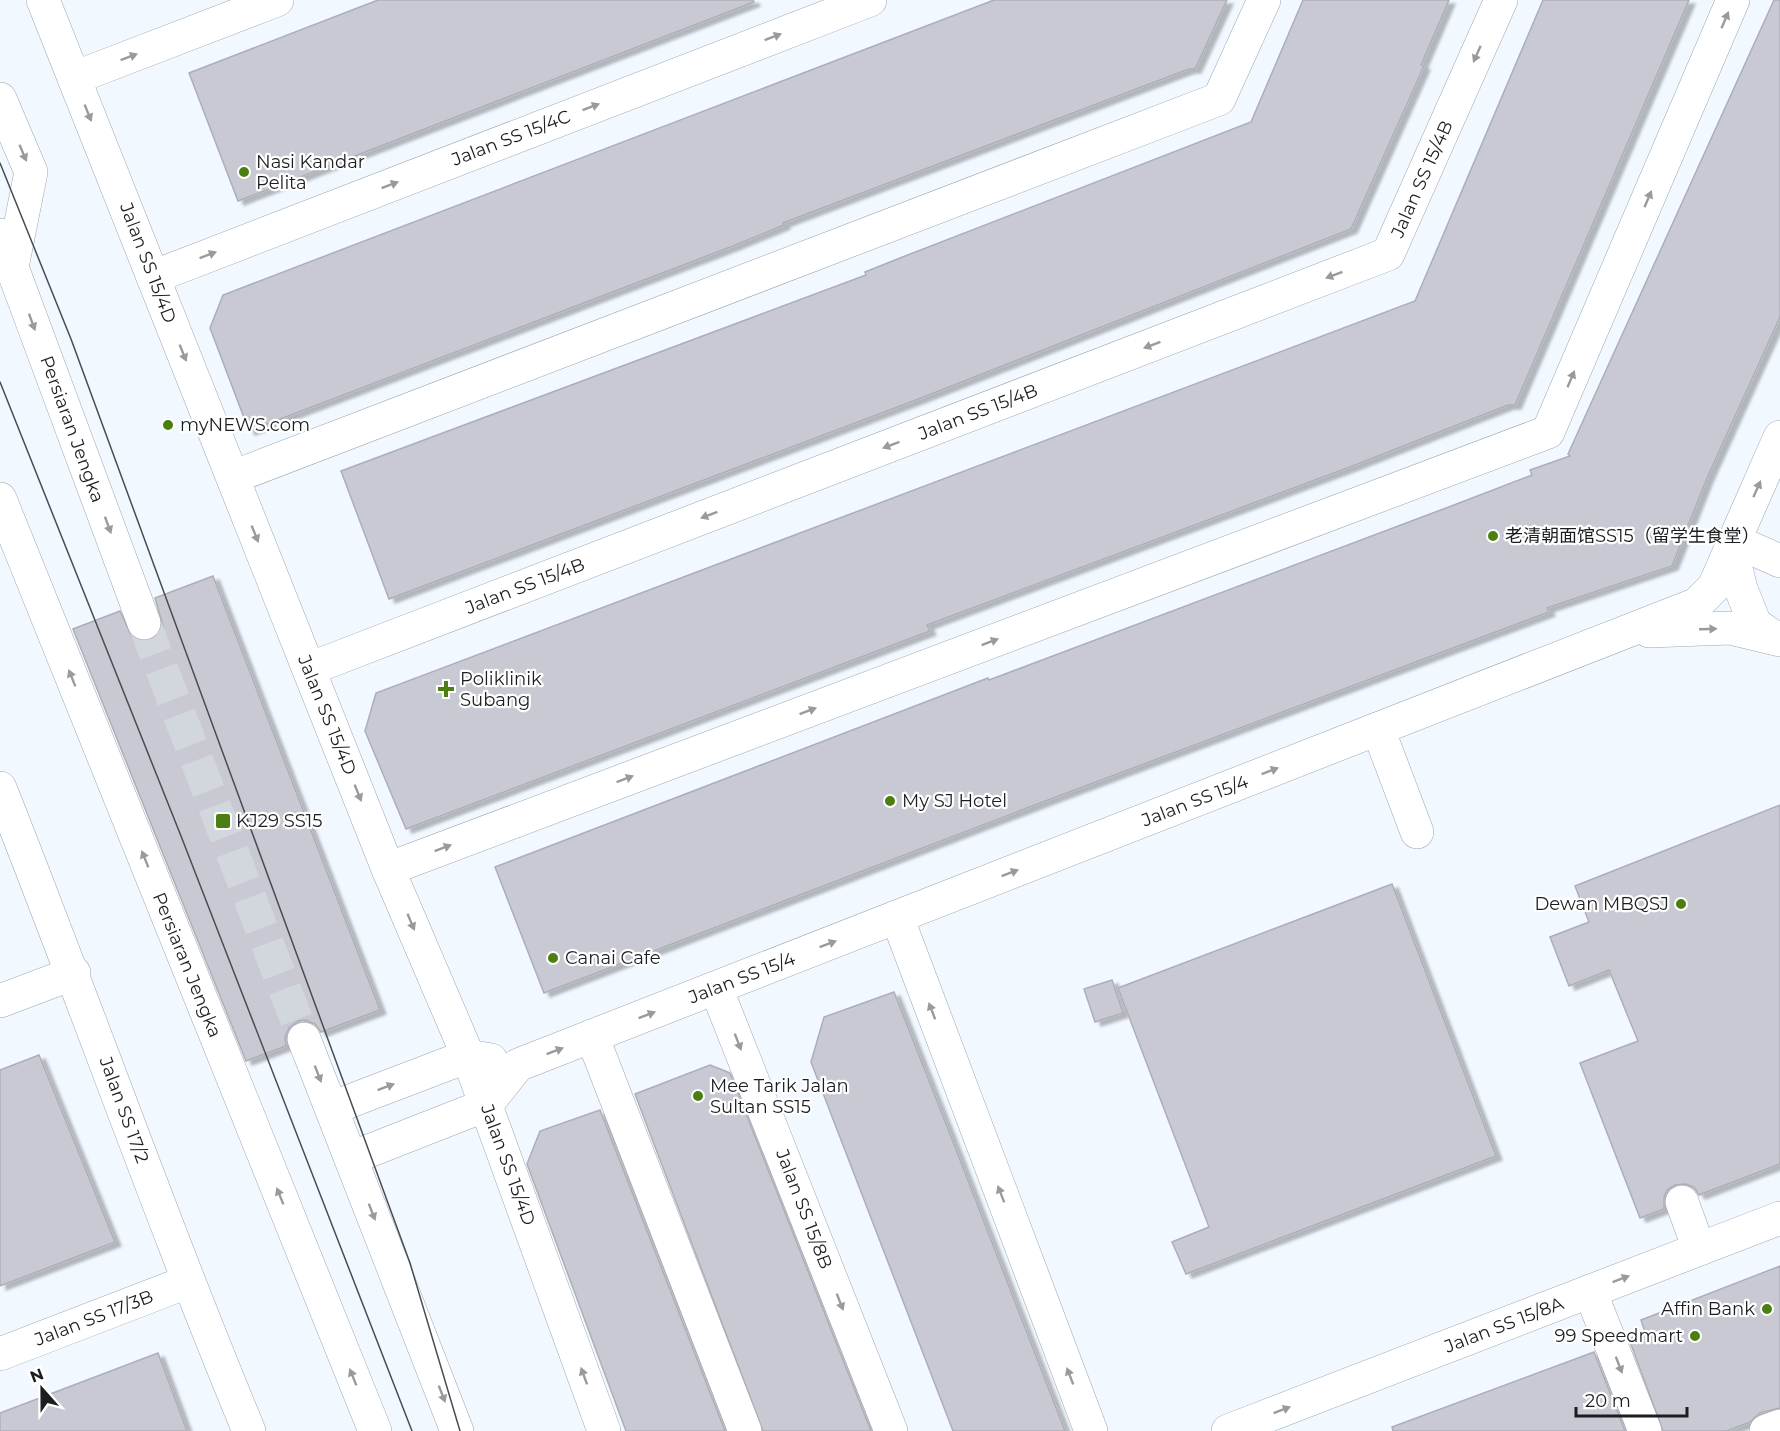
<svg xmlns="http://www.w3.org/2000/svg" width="1780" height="1431" font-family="Montserrat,'Noto Sans SC',sans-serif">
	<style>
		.building { fill: #c9c9d3; stroke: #adaeb8; stroke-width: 1.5; filter: url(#shadow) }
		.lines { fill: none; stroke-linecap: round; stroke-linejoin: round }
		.major-tunnel { stroke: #d2d7de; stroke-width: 33; stroke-dasharray: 33 16; stroke-linecap: butt }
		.minor-casing { stroke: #9ea6ad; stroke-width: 34 }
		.major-casing { stroke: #9ea6ad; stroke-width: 34 }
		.minor { stroke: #fff; stroke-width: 33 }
		.major { stroke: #fff; stroke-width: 33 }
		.tram { stroke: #494d50; stroke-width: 1.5 }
		.oneway { fill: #989a9b }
		.poi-dot { fill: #4c7f11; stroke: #fff; stroke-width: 2 }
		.labels { text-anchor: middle; stroke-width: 4.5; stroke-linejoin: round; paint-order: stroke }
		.street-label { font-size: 18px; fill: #1b1e20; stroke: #fff }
		.poi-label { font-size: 18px; fill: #1b1e20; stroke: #fff; text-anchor: start }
	</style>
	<defs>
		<filter id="shadow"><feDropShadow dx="6" dy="4" stdDeviation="1.5" flood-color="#0004"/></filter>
	</defs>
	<rect width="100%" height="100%" fill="#f2f8ff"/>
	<g class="building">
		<path d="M 378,0 L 753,0 L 754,2 L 238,201 L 189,73 Z"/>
		<path d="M 994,0 L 1227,0 L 1195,69 L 1189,69 L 783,223 L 784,225 L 733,246 L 249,431 L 210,328 L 223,295 Z"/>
		<path d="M 1303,0 L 1449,0 L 1421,65 L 1424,66 L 1351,229 L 916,400 L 389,599 L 341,471 L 866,275 L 865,272 L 900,258 L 1251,122 Z"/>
		<path d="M 1543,0 L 1689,0 L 1515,405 L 1508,405 L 1350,467 L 927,625 L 930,631 L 406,829 L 365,731 L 376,693 L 1415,301 Z"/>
		<path d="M 1774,0 L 1780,0 L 1780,317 L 1707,478 L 1672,566 L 1547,608 L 1549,612 L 1048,800 L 544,993 L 495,867 L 988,678 L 989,680 L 1454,505 L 1532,475 L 1530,470 L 1570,456 L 1568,454 Z"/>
		<path d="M 213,576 L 380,1010 L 321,1032 L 315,1024 L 306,1020 L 298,1021 L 289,1028 L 285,1037 L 286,1046 L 246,1061 L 73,629 L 120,611 L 132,637 L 140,641 L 151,640 L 159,634 L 163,626 L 155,598 Z"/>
		<path d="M 1780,805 L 1780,1164 L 1699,1195 L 1694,1187 L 1686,1184 L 1675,1185 L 1667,1190 L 1664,1198 L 1664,1209 L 1640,1218 L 1580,1063 L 1638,1041 L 1609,970 L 1569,986 L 1550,937 L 1589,922 L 1575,886 Z"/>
		<path d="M 1392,884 L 1496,1156 L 1186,1274 L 1172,1242 L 1209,1227 L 1118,988 Z"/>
		<path d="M 1112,980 L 1123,1013 L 1095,1022 L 1084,989 Z"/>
		<path d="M 894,992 L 950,1134 L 1065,1431 L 953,1431 L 811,1062 L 824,1017 Z"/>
		<path d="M 39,1055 L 115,1242 L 0,1286 L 0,1070 Z"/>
		<path d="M 710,1065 L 730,1073 L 871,1431 L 763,1431 L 635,1094 Z"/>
		<path d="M 600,1110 L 725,1431 L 626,1431 L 527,1164 L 540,1131 Z"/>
		<path d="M 1780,1266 L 1780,1408 L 1760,1413 L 1750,1422 L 1727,1431 L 1663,1431 L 1629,1339 L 1645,1332 L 1641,1320 Z"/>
		<path d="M 1594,1352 L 1625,1431 L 1393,1431 L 1392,1427 Z"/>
		<path d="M 158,1353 L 187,1431 L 0,1431 L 0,1413 Z"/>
	</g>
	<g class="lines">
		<path class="major-tunnel" d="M 144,623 L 304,1039"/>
		<g class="minor-casing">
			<g id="minor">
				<path d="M 43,0 L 388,869 L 468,1056 L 604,1431"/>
				<path d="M 74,78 L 277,0"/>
				<path d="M 153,277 L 870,0"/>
				<path d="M 233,477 L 1219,99 L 1264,0"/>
				<path d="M 1735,541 L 1780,561"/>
				<path d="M 1731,548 L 1741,589 L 1755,624 L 1775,638"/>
				<path d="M 1649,631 L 1730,628 L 1780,640"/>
				<path d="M 309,669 L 1388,254 L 1501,0"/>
				<path d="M 1378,729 L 1417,832"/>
				<path d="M 0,788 C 85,1002 161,1219 249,1431"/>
				<path d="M 388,869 L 1548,432 L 1733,0"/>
				<path d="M 897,917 L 1091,1431"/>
				<path d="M 716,988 L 891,1431"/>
				<path d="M 0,1001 L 74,973"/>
				<path d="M 592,1036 L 745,1431"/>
				<path d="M 332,1108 L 468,1056 L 491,1060"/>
				<path d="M 351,1158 L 486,1105 L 518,1065 L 1697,604 L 1714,587 L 1780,437"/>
				<path d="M 1682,1202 L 1699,1249"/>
				<path d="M 1590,1291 L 1645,1431"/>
				<path d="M 0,1354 L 187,1282"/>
				<path d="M 1228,1431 L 1780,1218"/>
				<path d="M 1766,1431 L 1780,1426"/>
			</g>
		</g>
		<g class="major-casing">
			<g id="major">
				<path d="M 0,99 L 31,172 L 12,267"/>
				<path d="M 0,235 L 144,623"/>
				<path d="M 0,499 L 375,1431"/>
				<path d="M 304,1039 L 457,1431"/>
			</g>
		</g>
		<use href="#minor" class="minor"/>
		<use href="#major" class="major"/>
		<g class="tram">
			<path d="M 0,163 L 71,339 L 410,1263 L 460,1431"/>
			<path d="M 0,382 L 181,836 L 412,1431"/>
		</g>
	</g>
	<defs><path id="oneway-solid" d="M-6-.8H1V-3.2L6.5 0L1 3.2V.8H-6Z" transform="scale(1.5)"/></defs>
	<g class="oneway">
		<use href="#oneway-solid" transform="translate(1725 20) rotate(-67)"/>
		<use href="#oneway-solid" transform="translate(773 37) rotate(-21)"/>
		<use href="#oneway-solid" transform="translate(1477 54) rotate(114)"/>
		<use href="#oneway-solid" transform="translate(129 57) rotate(-21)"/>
		<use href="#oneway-solid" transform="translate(591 107) rotate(-21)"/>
		<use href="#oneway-solid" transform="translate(88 113) rotate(68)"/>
		<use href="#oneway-solid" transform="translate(23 153) rotate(67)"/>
		<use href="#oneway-solid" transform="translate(390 185) rotate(-21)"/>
		<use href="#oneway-solid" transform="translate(1648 199) rotate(-67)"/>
		<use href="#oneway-solid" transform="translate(208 255) rotate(-21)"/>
		<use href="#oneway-solid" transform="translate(1334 275) rotate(159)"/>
		<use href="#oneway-solid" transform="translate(32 322) rotate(70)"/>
		<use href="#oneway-solid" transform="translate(1152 345) rotate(159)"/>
		<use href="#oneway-solid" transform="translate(183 353) rotate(68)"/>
		<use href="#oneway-solid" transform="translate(1571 379) rotate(-67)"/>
		<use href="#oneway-solid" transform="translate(891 445) rotate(159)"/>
		<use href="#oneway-solid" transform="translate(1757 489) rotate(-66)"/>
		<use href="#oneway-solid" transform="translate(709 515) rotate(159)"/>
		<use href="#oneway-solid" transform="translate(108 525) rotate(70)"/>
		<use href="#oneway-solid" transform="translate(255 534) rotate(68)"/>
		<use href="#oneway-solid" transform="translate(1708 629) rotate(-2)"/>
		<use href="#oneway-solid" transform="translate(990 642) rotate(-21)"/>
		<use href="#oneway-solid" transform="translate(72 678) rotate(-112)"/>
		<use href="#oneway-solid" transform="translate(808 711) rotate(-21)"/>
		<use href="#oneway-solid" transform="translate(1270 771) rotate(-21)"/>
		<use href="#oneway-solid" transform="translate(625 779) rotate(-21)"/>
		<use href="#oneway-solid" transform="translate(358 793) rotate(68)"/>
		<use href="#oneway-solid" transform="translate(443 848) rotate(-21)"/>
		<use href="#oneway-solid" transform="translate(145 859) rotate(-112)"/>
		<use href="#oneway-solid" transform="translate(1010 873) rotate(-21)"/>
		<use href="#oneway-solid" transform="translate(411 922) rotate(67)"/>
		<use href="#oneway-solid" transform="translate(828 944) rotate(-21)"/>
		<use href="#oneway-solid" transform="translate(932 1011) rotate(-111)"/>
		<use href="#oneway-solid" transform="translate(647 1015) rotate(-21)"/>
		<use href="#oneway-solid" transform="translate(738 1042) rotate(69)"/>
		<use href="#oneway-solid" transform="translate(555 1051) rotate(-21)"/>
		<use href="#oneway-solid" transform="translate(318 1074) rotate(69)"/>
		<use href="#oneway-solid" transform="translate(386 1087) rotate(-21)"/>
		<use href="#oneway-solid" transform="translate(1001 1194) rotate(-111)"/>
		<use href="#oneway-solid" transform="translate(280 1196) rotate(-112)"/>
		<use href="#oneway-solid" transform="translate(372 1212) rotate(69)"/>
		<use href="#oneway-solid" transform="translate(1621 1279) rotate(-21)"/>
		<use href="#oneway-solid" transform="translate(840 1302) rotate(69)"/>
		<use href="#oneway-solid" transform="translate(1619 1365) rotate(69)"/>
		<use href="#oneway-solid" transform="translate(584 1376) rotate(-110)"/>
		<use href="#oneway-solid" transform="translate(1070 1376) rotate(-111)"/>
		<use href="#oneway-solid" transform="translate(353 1377) rotate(-112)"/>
		<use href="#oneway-solid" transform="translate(442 1394) rotate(69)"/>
		<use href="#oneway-solid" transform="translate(1282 1410) rotate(-21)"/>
	</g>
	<g class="poi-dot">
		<circle cx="244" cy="172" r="6"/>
		<circle cx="168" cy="425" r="6"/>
		<circle cx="1493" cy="536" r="6"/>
		<path d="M443 680h6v6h6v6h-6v6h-6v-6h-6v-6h6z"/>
		<circle cx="890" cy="801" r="6"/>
		<rect x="215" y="813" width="16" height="16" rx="3"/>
		<circle cx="1681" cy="904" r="6"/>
		<circle cx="553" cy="958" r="6"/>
		<circle cx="698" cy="1096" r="6"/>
		<circle cx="1767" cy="1309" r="6"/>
		<circle cx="1695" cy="1336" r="6"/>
	</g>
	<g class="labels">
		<g class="street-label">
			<text transform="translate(511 138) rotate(-21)" y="6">Jalan SS 15/4C</text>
			<text transform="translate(1422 179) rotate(-66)" y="6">Jalan SS 15/4B</text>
			<text transform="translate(148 263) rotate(69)" y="6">Jalan SS 15/4D</text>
			<text transform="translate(978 412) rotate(-21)" y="6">Jalan SS 15/4B</text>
			<text transform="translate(72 429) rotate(70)" y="6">Persiaran Jengka</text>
			<text transform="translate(525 586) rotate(-21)" y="6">Jalan SS 15/4B</text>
			<text transform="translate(327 715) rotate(68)" y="6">Jalan SS 15/4D</text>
			<text transform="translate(1195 801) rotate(-21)" y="6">Jalan SS 15/4</text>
			<text transform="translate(187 965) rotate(68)" y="6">Persiaran Jengka</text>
			<text transform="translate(742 978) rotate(-21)" y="6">Jalan SS 15/4</text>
			<text transform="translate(124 1110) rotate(70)" y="6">Jalan SS 17/2</text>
			<text transform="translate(508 1165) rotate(70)" y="6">Jalan SS 15/4D</text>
			<text transform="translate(804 1209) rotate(69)" y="6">Jalan SS 15/8B</text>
			<text transform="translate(94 1318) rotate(-21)" y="6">Jalan SS 17/3B</text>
			<text transform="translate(1504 1325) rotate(-21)" y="6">Jalan SS 15/8A</text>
		</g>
		<g class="poi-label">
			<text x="256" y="168">Nasi Kandar<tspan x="256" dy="21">Pelita</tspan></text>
			<text x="180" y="431">myNEWS.com</text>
			<text x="1505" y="542">老清朝面馆SS15（留学生食堂）</text>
			<text x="460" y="685">Poliklinik<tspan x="460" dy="21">Subang</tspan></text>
			<text x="902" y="807">My SJ Hotel</text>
			<text x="236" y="827">KJ29 SS15</text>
			<text x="1669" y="910" text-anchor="end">Dewan MBQSJ</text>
			<text x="565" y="964">Canai Cafe</text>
			<text x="710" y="1092">Mee Tarik Jalan<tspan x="710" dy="21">Sultan SS15</tspan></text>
			<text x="1755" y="1315" text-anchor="end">Affin Bank</text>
			<text x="1683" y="1342" text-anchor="end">99 Speedmart</text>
		</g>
	</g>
	<g transform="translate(42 1389) rotate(339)" stroke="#ffffff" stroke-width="4.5" paint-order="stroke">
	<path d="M0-4.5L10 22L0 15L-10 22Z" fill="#1b1e20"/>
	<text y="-9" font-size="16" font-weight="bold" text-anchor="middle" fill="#1b1e20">N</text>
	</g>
	<path d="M1576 1407v9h111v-9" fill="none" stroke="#1b1e20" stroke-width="3"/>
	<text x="1585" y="1407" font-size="18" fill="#1b1e20" stroke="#ffffff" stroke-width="4.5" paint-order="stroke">20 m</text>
</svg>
